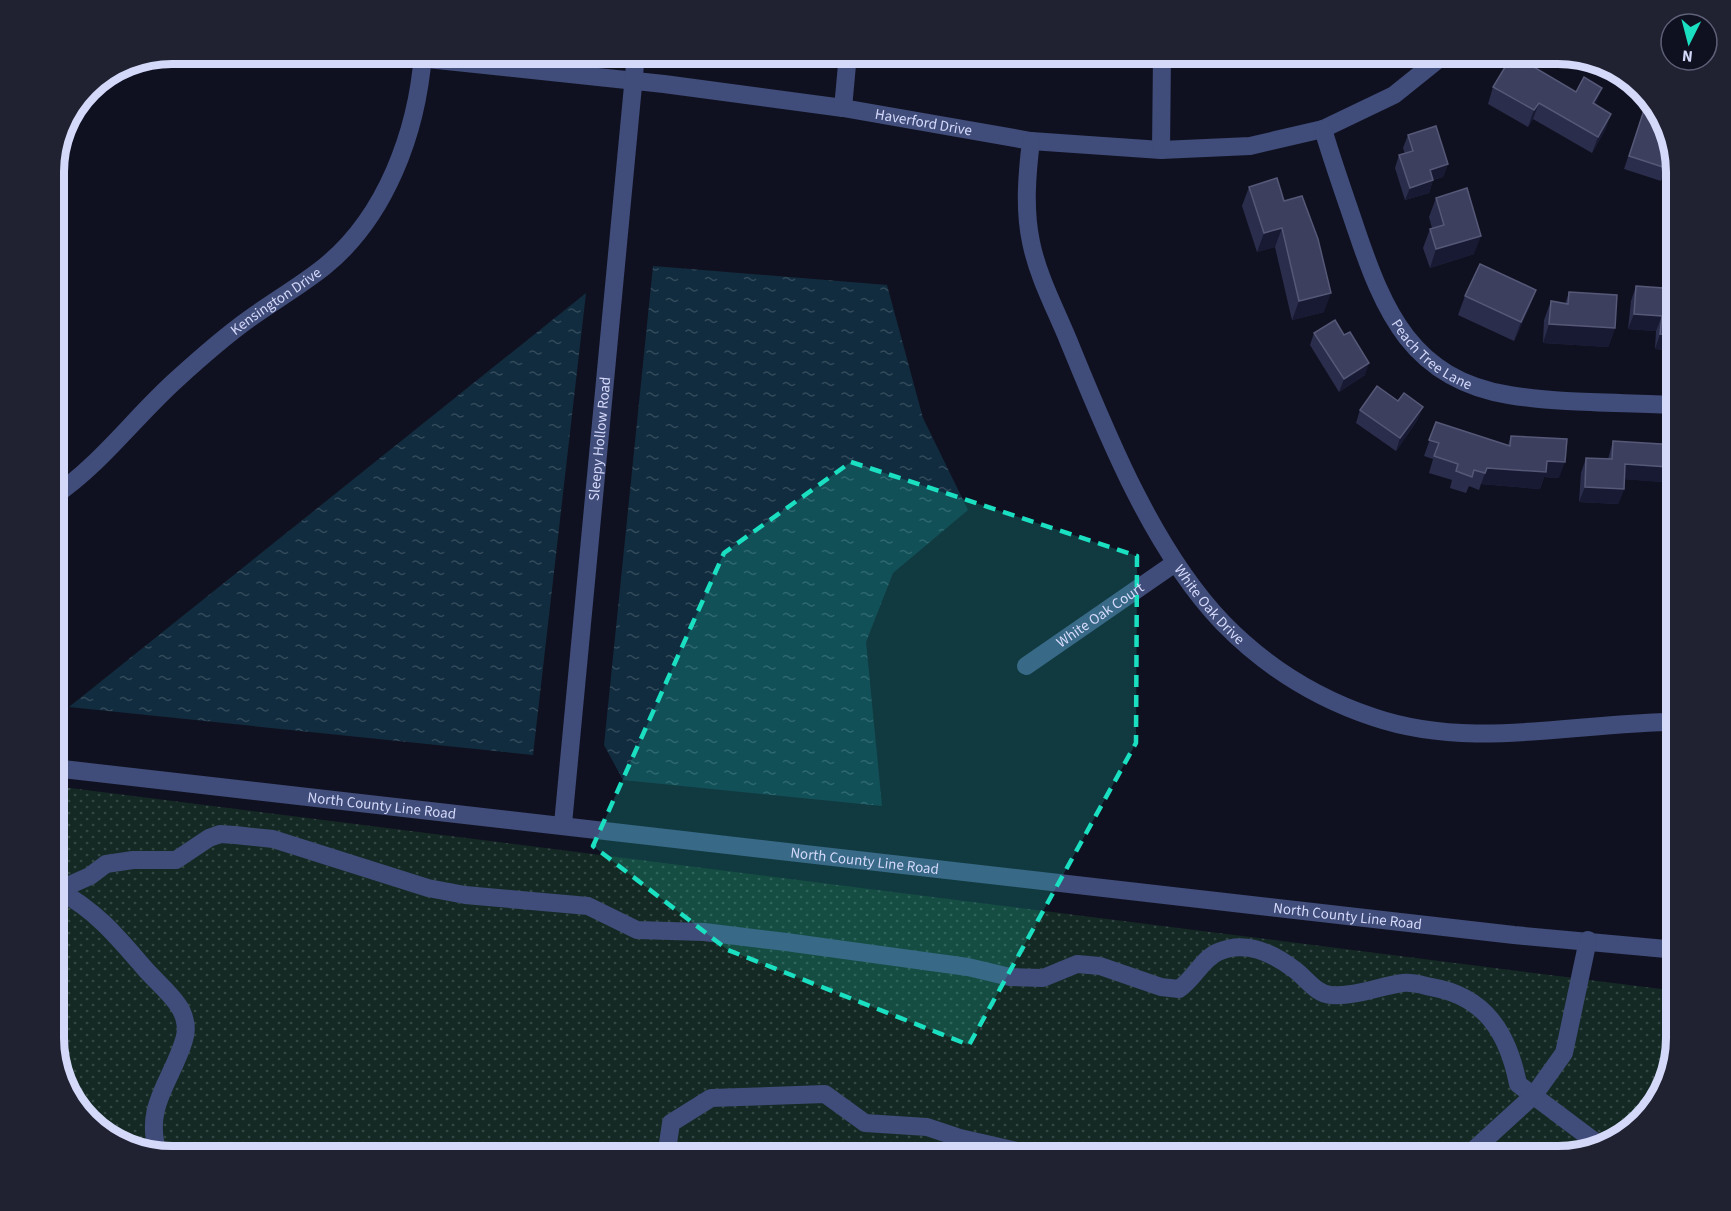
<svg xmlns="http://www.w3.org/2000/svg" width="1731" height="1211" font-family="'Source Sans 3',sans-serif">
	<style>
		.green { fill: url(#green-dots) }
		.water { fill: url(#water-ripples) }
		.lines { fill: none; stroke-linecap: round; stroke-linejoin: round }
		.minor { stroke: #404c79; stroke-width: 18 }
		.wall { fill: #2b2d4c }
		.shaded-wall { fill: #181a33 }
		.building { fill: #3d3f5f; stroke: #555877; stroke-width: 1.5 }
		.marked { fill: #1bdfc1; fill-opacity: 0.2; stroke: #1bdfc1; stroke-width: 4.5; stroke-dasharray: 12 8; stroke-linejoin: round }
		.labels { text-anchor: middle; stroke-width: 5; stroke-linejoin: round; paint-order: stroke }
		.street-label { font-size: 15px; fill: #d4d9fa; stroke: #101120 }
		.rim { fill: none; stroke: #d4d9fa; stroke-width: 8 }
	</style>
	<defs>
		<pattern id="green-dots" width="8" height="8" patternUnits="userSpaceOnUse" patternTransform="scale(1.5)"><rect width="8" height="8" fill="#142923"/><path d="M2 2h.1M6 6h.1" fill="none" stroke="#354744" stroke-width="1.8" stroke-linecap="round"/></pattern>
		<pattern id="water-ripples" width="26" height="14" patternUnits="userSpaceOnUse" patternTransform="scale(1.5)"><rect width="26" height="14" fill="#112c3e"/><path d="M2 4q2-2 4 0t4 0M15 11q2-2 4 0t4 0" fill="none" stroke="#334a5b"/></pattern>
	</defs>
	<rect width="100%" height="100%" fill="#101120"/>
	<path class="green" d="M 54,786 L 1677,991 L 1677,1039 L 1657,1105 L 1611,1145 L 1559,1157 L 173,1157 L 106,1137 L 70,1097 L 54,1046 Z"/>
	<g class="water">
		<path d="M 653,266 L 887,285 L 923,418 L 968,510 L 893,573 L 866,642 L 882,806 L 623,780 L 604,745 Z"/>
		<path d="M 586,293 L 533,755 L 69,707 Z"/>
	</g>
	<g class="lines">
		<g class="minor">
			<path id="s1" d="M 380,54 L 664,84 L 843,108 L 1031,141 L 1161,150 L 1250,146 L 1323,129 L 1394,95 L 1445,54"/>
			<path d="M 843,108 L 848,54"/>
			<path id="s2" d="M 1323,129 C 1333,163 1345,196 1356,229 C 1384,312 1412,379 1509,395 C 1564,404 1622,402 1677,405"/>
			<path id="s3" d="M 1031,141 C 1027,174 1024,209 1031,242 C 1038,277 1056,310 1069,342 C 1107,435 1153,550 1223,623 C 1265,666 1316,698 1373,717 C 1472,751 1575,722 1677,722"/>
			<path d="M 1161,150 L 1162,54"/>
			<path id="s4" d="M 54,496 C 101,464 134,418 176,380 C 199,359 224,337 249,319 C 274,301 300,286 324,267 C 386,217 417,132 423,54"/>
			<path id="s5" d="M 1026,666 L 1175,563"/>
			<path id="s6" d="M 54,768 L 1514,935 L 1677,950"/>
			<path id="s7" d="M 563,824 L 636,54"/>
			<path d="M 60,891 C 99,913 119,939 147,971 C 157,982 170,993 178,1005 C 185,1015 188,1029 184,1040 C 172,1081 143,1106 158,1153"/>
			<path d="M 54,892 L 90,876 L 106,864 L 133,860 L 176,860 L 209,838 L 220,834 L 235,835 L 273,839 L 428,888 L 465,895 L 588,906 L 637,930 L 704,932 L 786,942 L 968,967 L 1010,977 L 1043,978 L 1077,964 L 1100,966 L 1161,987 L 1179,989 C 1194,979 1202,959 1218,952 C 1245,940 1273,953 1295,970 C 1306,978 1316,994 1331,995 C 1356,997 1379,986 1403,983 C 1412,982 1422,985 1431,987 C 1485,996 1508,1033 1518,1084 L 1602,1147"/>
			<path d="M 666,1157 L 671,1123 L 711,1098 L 825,1094 L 865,1123 L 927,1127 L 960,1138 L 1043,1157"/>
			<path d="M 1466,1157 L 1534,1095 L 1564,1053 L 1588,940"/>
		</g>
	</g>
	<g class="wall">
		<path d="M 1513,54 L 1540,54 L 1535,68 L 1611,114 L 1605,130 L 1592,153 L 1533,119 L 1528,127 L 1488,104 L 1493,87 Z"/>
		<path d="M 1645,107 L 1658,135 L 1671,151 L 1661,181 L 1624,169 Z"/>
		<path d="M 1408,135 L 1448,164 L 1443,177 L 1433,180 L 1429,193 L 1405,200 L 1395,168 L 1399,155 L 1405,154 L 1403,148 Z"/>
		<path d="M 1249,187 L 1284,201 L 1324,312 L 1292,320 L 1275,247 L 1257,252 L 1242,206 Z"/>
		<path d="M 1436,198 L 1474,254 L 1430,268 L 1423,248 L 1430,229 L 1432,228 L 1429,217 Z"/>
		<path d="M 1636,286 L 1677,289 L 1677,351 L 1655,349 L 1656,331 L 1628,329 L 1631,301 Z"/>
		<path d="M 1536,290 L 1529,308 L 1514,341 L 1458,315 L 1465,296 Z"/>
		<path d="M 1569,292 L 1615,328 L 1608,347 L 1543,343 L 1544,320 L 1551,301 L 1565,304 Z"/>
		<path d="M 1314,333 L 1344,335 L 1365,375 L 1339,392 L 1310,345 Z"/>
		<path d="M 1360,410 L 1418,419 L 1396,451 L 1356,423 Z"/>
		<path d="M 1436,422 L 1508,445 L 1511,436 L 1559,478 L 1544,477 L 1540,489 L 1481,484 L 1479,490 L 1469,486 L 1466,493 L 1450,488 L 1452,480 L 1429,473 L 1433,459 L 1424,456 Z"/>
		<path d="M 1613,441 L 1677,445 L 1677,499 L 1662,498 L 1663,482 L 1624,479 L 1624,489 L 1618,504 L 1579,502 L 1581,473 L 1586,458 L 1608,459 Z"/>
	</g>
	<g class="shaded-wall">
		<path d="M 1539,54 L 1540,54 L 1536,66 L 1526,83 L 1532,66 Z"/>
		<path d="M 1602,88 L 1596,104 L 1587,119 L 1593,103 Z"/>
		<path d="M 1539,103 L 1533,119 L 1528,127 L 1534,110 Z"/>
		<path d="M 1611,114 L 1605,130 L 1592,153 L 1598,137 Z"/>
		<path d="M 1448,164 L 1443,177 L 1426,182 L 1430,170 Z"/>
		<path d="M 1433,180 L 1429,193 L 1405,200 L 1410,188 Z"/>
		<path d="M 1282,228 L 1275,247 L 1257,252 L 1264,233 Z"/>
		<path d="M 1481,236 L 1474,254 L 1430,268 L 1436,249 Z"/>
		<path d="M 1536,290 L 1529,308 L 1514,341 L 1521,322 Z"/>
		<path d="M 1331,293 L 1324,312 L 1292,320 L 1299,301 Z"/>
		<path d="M 1634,314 L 1662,316 L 1656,331 L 1628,329 Z"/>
		<path d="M 1549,324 L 1615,328 L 1608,347 L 1543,343 Z"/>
		<path d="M 1660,334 L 1677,335 L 1677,351 L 1655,349 Z"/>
		<path d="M 1369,363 L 1365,375 L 1339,392 L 1344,379 Z"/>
		<path d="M 1423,407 L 1418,419 L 1396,451 L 1400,438 Z"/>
		<path d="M 1547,461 L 1565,462 L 1559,478 L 1544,477 L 1540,489 L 1481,484 L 1487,468 Z"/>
		<path d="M 1625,464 L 1668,467 L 1663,482 L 1620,479 Z"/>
		<path d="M 1667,483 L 1677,483 L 1677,499 L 1662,498 Z"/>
		<path d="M 1585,487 L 1624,489 L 1618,504 L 1579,502 Z"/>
	</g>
	<g class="building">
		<path d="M 1513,54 L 1539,54 L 1532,66 L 1576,92 L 1584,77 L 1602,88 L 1593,103 L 1611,114 L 1598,137 L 1539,103 L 1534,110 L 1493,87 Z"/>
		<path d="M 1645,107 L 1648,107 L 1648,115 L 1663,120 L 1658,135 L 1668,138 L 1671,151 L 1666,168 L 1629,156 Z"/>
		<path d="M 1436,126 L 1448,164 L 1430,170 L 1433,180 L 1410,188 L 1399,155 L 1413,151 L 1408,135 Z"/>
		<path d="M 1277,178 L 1284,201 L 1302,196 L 1318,239 L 1331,293 L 1299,301 L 1282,228 L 1264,233 L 1249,187 Z"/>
		<path d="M 1467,188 L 1481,236 L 1436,249 L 1430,229 L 1444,225 L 1436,198 Z"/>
		<path d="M 1480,264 L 1536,290 L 1521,322 L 1465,296 Z"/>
		<path d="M 1636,286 L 1677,289 L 1677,335 L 1660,334 L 1662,316 L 1634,314 Z"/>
		<path d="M 1569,292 L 1617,295 L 1615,328 L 1549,324 L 1551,301 L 1568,304 Z"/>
		<path d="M 1335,320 L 1344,335 L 1350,332 L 1369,363 L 1344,379 L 1314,333 Z"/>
		<path d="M 1377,386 L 1398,401 L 1404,393 L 1423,407 L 1400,438 L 1360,410 Z"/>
		<path d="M 1436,422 L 1510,446 L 1511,436 L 1567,439 L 1565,462 L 1547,461 L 1546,472 L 1487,468 L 1485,473 L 1474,470 L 1472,477 L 1456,471 L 1458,464 L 1434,456 L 1439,443 L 1429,440 Z"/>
		<path d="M 1613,441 L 1677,445 L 1677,483 L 1667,483 L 1668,467 L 1625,464 L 1624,489 L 1585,487 L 1586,458 L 1612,459 Z"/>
	</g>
	<path class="marked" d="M 851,462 L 1137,556 L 1136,743 L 969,1045 L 728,950 L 593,846 L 724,553 Z"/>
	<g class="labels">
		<g class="street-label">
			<text dy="5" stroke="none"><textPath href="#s1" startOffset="548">Haverford Drive</textPath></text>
			<text dy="5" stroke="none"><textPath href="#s4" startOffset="296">Kensington Drive</textPath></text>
			<text dy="5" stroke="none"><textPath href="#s2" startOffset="256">Peach Tree Lane</textPath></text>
			<text dy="5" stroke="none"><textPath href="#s7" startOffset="387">Sleepy Hollow Road</textPath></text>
			<text dy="5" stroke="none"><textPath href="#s3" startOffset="508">White Oak Drive</textPath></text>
			<text dy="5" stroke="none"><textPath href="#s5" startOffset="90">White Oak Court</textPath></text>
			<text dy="5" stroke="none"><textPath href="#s6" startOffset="330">North County Line Road</textPath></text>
			<text dy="5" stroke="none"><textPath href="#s6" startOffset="816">North County Line Road</textPath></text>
			<text dy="5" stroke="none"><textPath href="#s6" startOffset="1302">North County Line Road</textPath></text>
		</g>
	</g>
	<path d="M0 0H1731V1211H0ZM172 64H1558A108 108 0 0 1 1666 172V1038A108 108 0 0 1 1558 1146H172A108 108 0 0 1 64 1038V172A108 108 0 0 1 172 64Z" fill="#202131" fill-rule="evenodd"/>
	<path class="rim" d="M172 64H1558A108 108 0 0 1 1666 172V1038A108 108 0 0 1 1558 1146H172A108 108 0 0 1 64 1038V172A108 108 0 0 1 172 64Z"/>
	<g transform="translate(1689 42) rotate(186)"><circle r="28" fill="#101120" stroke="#5e6177" stroke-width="1.5"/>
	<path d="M0-4.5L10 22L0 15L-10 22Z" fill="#1bdfc1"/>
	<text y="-9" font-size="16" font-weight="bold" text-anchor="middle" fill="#d4d9fa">N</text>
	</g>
</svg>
